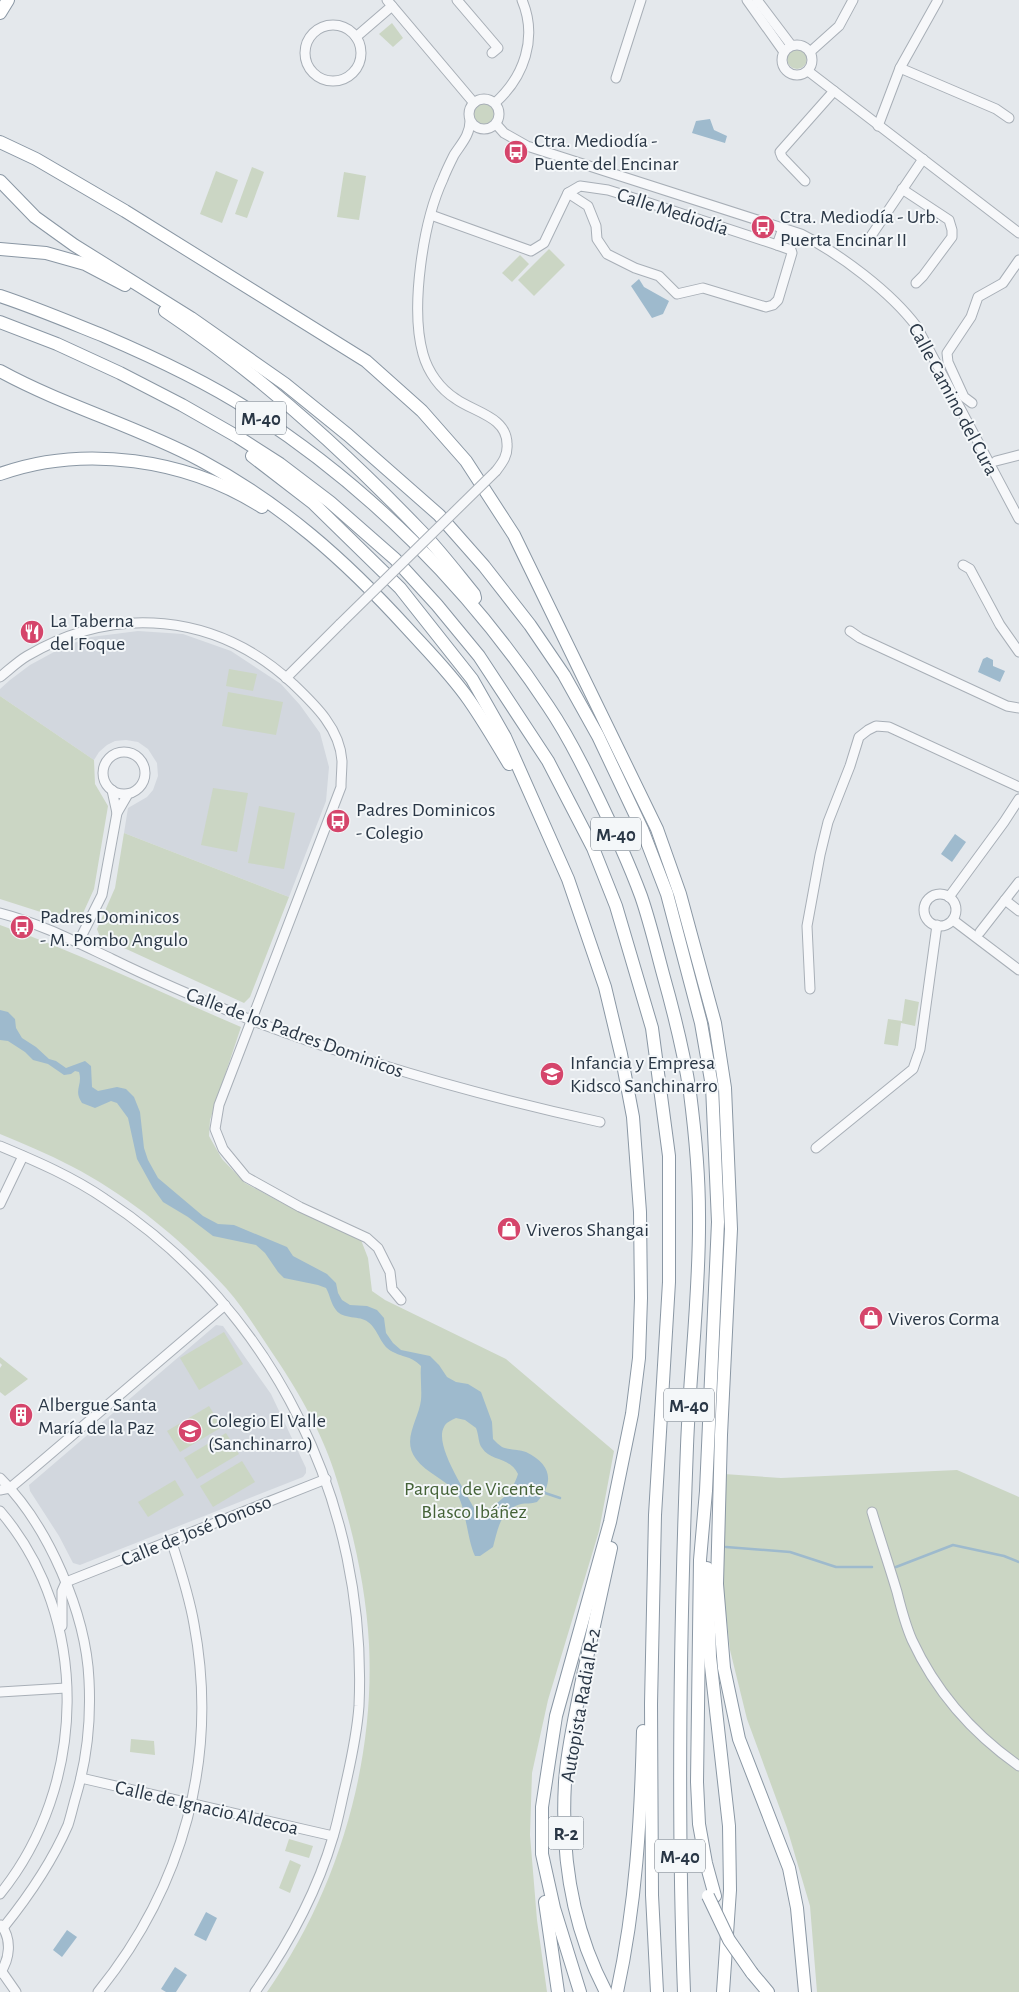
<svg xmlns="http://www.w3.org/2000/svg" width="1019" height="1992" font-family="'Alegreya Sans',sans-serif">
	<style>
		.built { fill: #d2d7de }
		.green { fill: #cbd6c4 }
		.water { fill: #9ebacd; fill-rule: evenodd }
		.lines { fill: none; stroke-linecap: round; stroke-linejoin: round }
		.stream { stroke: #9ebacd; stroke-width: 2.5 }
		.minor-casing { stroke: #a8afb7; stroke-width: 11 }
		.highway-casing { stroke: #8a97a4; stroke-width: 14 }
		.minor { stroke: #f7f8fa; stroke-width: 9 }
		.highway { stroke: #fff; stroke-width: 12 }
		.minor-bridge-casing { stroke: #a8afb7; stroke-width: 11; stroke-linecap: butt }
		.highway-bridge-casing { stroke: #8a97a4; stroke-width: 14; stroke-linecap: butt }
		.minor-bridge { stroke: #f7f8fa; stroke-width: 9 }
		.highway-bridge { stroke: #fff; stroke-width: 12 }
		.labels { text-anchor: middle; stroke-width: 4; stroke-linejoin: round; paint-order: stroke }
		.shield { fill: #f4f7f9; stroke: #67717c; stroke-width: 1 }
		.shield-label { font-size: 19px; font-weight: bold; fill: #2a3746 }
		.poi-label { font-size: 20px; fill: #2a3746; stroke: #f4f7f9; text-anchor: start }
		.street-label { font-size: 20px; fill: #2a3746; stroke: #f4f7f9 }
		.park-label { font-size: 20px; fill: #446237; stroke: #f4f7f9 }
	</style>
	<rect width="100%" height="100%" fill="#e4e8ec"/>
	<g class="built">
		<path d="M 138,631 L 183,634 L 231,651 L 281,684 L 300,705 L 320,733 L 329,767 L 326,801 L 289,897 L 124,833 L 128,808 L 147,797 L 153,790 L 158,776 L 157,763 L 148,749 L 138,742 L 126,740 L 115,741 L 107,745 L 99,752 L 94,760 L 0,696 L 0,689 L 10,680 L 30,665 L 65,646 L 91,637 Z"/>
		<path d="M 216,1325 L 223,1326 L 271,1394 L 306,1468 L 306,1473 L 303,1477 L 80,1565 L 73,1563 L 59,1536 L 30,1491 L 29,1485 Z"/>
	</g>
	<g class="green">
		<path d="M 392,23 L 403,38 L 393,47 L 379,34 Z"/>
		<circle cx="797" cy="59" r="10"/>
		<circle cx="484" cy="114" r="11"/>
		<path d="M 252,167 L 264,172 L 247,218 L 235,214 Z"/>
		<path d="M 216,171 L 238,180 L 222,223 L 200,214 Z"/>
		<path d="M 344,172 L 366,176 L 359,220 L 337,217 Z"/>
		<path d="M 549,249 L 565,265 L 534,296 L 518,280 Z"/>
		<path d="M 520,255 L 529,264 L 512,282 L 502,273 Z"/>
		<path d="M 229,669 L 257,674 L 253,691 L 226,686 Z"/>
		<path d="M 228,692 L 283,702 L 276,735 L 222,726 Z"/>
		<path d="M 0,696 L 94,760 L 95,784 L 108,806 L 94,889 L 79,922 L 75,923 L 0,899 Z"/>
		<path d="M 213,788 L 248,793 L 237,852 L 201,845 Z"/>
		<path d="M 259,806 L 295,813 L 284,869 L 248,863 Z"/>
		<path d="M 124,833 L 289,897 L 250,997 L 244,1003 L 100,937 L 97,929 L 115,888 Z"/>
		<path d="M 0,925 C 82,954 161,993 241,1027 L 210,1120 L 209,1136 L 222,1159 L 245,1183 L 284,1204 L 361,1240 L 368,1258 L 372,1291 L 385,1300 L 506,1359 L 614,1451 L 599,1531 L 548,1700 L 532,1773 L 530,1835 L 537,1920 L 547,1992 L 267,1992 C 337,1892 375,1766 369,1644 C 366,1586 352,1526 334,1471 C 321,1430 295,1386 271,1351 C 257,1330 243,1307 226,1288 C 182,1240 129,1196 71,1166 C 48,1154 24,1144 0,1134 Z"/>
		<path d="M 905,999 L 919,1002 L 915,1026 L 901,1023 L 898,1046 L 884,1044 L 888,1019 L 902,1021 Z"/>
		<path d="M 224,1332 L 243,1364 L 199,1390 L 180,1358 Z"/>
		<path d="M 0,1357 L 28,1379 L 5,1396 L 0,1392 L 0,1368 L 2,1365 L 0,1363 Z"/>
		<path d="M 209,1406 L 222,1427 L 180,1452 L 167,1431 Z"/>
		<path d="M 226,1433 L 239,1454 L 197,1479 L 184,1458 Z"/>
		<path d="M 242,1461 L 255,1482 L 213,1507 L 200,1486 Z"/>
		<path d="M 957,1470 L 1019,1497 L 1019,1992 L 817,1992 L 810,1906 L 787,1828 L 747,1719 L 730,1650 L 721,1567 L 724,1474 L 781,1478 Z"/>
		<path d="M 175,1480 L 184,1495 L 148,1517 L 138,1502 Z"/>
		<path d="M 131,1739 L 154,1741 L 155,1755 L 130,1752 Z"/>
		<path d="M 289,1839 L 313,1846 L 309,1858 L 285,1851 Z"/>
		<path d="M 290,1860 L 301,1865 L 290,1893 L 279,1888 Z"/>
	</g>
	<g class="water">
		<path d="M 710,119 L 714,130 L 727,136 L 725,143 L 692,133 L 696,121 Z"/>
		<path d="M 639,279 L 644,287 L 669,301 L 663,314 L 652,318 L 631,286 Z"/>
		<path d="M 987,657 L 993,660 L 993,666 L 1005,671 L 1000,682 L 978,672 L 983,659 Z"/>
		<path d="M 955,834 L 966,842 L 952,862 L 941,854 Z"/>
		<path d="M 0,1010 L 8,1012 L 15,1019 L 16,1028 L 22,1038 L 36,1047 L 49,1059 L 56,1061 L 66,1068 L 85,1061 L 91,1066 L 92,1087 L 98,1091 L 117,1087 L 126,1089 L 134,1097 L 140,1112 L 144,1148 L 148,1160 L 158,1178 L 203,1216 L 218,1224 L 234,1225 L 287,1247 L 293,1256 L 327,1274 L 336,1283 L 338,1293 L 342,1300 L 350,1305 L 367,1306 L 377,1310 L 384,1318 L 386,1333 L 393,1343 L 401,1350 L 430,1356 L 439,1365 L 447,1377 L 456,1382 L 468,1384 L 481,1392 L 492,1422 L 493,1439 C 496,1442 499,1445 502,1447 C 509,1450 518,1449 526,1452 C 551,1464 555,1482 537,1502 C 531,1504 526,1503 521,1504 C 500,1510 498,1529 493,1547 L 480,1556 L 475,1556 C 467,1539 466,1508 457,1494 C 447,1480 426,1473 416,1459 C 401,1440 419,1419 421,1400 C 422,1389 420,1377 421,1366 C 411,1356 405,1358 393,1352 C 380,1346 379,1330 368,1322 C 360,1315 343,1320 336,1310 C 331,1304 330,1295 326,1288 L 318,1285 L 284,1278 L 278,1272 L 265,1253 L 256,1245 L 213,1236 L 188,1217 L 163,1202 L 153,1188 L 137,1159 L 128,1118 L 117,1103 L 111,1101 L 95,1108 L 82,1103 C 73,1090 83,1085 79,1072 L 75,1071 L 71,1074 L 64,1075 L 48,1064 L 33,1060 L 25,1052 L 8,1041 L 0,1040 ZM 456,1418 L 465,1420 L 476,1428 C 479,1435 478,1443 482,1448 C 491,1462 509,1456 518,1474 C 510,1499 497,1499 484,1517 L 478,1516 C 470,1497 433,1446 444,1427 C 446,1422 452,1420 456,1418 Z"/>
		<path d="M 206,1912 L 217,1918 L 206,1941 L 194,1935 Z"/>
		<path d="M 67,1930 L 77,1937 L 62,1957 L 53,1950 Z"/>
		<path d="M 175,1967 L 187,1975 L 176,1992 L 166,1992 L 161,1989 Z"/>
	</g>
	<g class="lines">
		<g class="stream">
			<path d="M 543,1490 L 545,1493 L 560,1498"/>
			<path d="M 726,1547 L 790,1552 L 836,1567 L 872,1567"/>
			<path d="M 896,1567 L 953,1545 L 1004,1556 L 1019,1562"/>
		</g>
		<g class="minor-casing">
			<g id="minor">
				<path d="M 387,0 L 474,103"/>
				<path d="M 457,0 L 498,48 L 492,53"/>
				<path d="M 747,0 L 784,52"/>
				<path d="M 757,0 L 791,45"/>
				<circle cx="333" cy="53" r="28"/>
				<path d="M 356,37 L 392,6"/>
				<circle cx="797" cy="60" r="15"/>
				<path d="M 810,52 L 839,26 L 853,0"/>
				<path d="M 900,68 L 996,109 L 1009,118"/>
				<path d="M 808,71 L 1019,233"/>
				<path d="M 616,78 L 641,0"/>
				<circle cx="484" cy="114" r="15"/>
				<path d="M 495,103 C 524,77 538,38 522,0"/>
				<path d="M 470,121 C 470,135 461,144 454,155 C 450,163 446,171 443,179 C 423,222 410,308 423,354 C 428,372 440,389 456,399 C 474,412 507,417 507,444 C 508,455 503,462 496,471"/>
				<path d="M 496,124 L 504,133 L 527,146 L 801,234 C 840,254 891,292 917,327 L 1019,519"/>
				<path d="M 878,126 L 900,68 L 938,0"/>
				<path d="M 805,181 L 782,157 L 780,152 L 834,91"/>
				<path d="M 902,189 L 949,220 L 952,230 L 952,237 L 923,276 L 916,283"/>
				<path d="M 568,193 L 588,206 L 596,226 L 597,239 L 607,254 L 635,268 L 659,276 L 677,294 L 703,288 L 766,307 L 773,305 L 778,300 L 792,253 L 791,250 L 777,245"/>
				<path d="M 431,215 L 531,251 L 544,243 L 568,193 L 580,186 L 608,190 L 640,200 L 777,245 L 783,228"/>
				<path d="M 869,239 L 923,159"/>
				<path d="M 972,403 L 964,397 L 948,362 L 947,353 L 971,317 L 978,297 L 1003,283 L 1019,260"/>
				<path d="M 996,461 L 1019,455"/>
				<path d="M 963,565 L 970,569 L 1000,625 L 1019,652"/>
				<path d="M 850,631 L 860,638 L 1007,706 L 1019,708"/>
				<path d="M 0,677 C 9,670 17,662 27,656 C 115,604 216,613 292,683 C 314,704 340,728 342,761 C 342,769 341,778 341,787 L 219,1105 L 215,1129 L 223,1149 L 246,1177 L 300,1207 L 367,1238 L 378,1248 L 390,1272 L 392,1289 L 401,1300"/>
				<path d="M 286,678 L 340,624"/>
				<circle cx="124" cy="773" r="21"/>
				<path d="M 112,790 L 117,813"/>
				<circle cx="940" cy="910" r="16"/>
				<path d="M 949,897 L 1004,822 L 1019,799"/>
				<path d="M 1005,900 L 1019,911"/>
				<path d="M 0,913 C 39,923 76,942 112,959 C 157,981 204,1001 251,1020 C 364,1063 481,1096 600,1122"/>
				<path d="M 953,920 L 1019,970"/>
				<path d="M 980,932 L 1019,882"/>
				<path d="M 78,943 L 102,895 L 117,813 L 128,794"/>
				<path d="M 810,989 L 807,926 L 820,855 L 828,822 L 850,766 L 859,737 L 868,730 L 876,726 L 889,727 L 1019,787"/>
				<path d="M 0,1146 C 36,1161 73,1177 105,1199 C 275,1310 368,1505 359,1706 C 357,1733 351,1761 345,1787 C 341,1804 338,1821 333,1837 C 317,1892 288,1945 255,1992"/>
				<path d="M 816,1148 L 913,1069 L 920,1049 L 937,925"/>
				<path d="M 0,1204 L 23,1156"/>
				<path d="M 0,1478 C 48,1525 86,1613 89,1680 C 91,1718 87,1759 76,1796 C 73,1806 71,1816 68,1825 C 52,1862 28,1897 3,1928"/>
				<path d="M 0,1490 L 10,1488 L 28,1473 L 225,1305"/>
				<path d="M 0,1511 C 92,1618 87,1787 0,1894"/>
				<path d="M 872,1512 C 880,1539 889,1565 897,1592 C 901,1608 905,1624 912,1640 C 936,1692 972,1733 1019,1766"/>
				<path d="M 62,1626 L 62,1591 L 66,1582 L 326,1479"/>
				<path d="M 0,1692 L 66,1688"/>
				<path d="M 81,1778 L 333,1836"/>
				<path d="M 0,1969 L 16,1992"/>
				<path d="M 0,1973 C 10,1959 12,1939 1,1925"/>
				<path d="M 98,1992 C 183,1887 219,1758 194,1624 C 189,1595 180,1568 171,1540"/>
			</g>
		</g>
		<g class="highway-casing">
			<g id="highway">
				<path d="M 0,13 L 8,0"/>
				<path d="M 0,142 L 36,159 L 125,211 L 366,361 L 422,411 L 466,461 L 514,535 L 657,829 L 680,894 L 715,1023 L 725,1088 L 731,1229 L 721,1435 L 717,1584 L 724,1668 L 739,1739 L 789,1868 L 797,1908 L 805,1992"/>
				<path d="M 0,181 L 35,217 L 74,245 L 191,318 L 285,384 L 348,435 L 439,515 L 484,566 L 530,625 L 564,675 L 598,736 L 642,829 L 667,894 L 701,1023 L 712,1086 L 718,1222 L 706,1491 L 700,1560 L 697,1782 L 699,1824 L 706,1863 L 715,1896"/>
				<path d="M 0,249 L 46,253 L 85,264 L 125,285"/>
				<path d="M 0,296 C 36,308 69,322 104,336 C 153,357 203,380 248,409 C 367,485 470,588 548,706 C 565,731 579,758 592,785 C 610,822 627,858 641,896 C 650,922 656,948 663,974 C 674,1013 684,1053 690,1093 C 695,1132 699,1173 699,1214 C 700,1291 690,1368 687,1446 C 680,1628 677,1810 684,1992"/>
				<path d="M 165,311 C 257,373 341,448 418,528 C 438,548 456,572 474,594 L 475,598"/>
				<path d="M 0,322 L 57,344 L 120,373 L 182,405 L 238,437 L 280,464 L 330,502 L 395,559 L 437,605 L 479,656 L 548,761 L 593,848 L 616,906 L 652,1028 L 669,1156 L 669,1282 L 655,1515 L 651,1704 L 652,1895 L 657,1992"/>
				<path d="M 0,371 C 64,406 136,426 200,460 C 282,504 345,560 407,628 C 428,651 451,674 469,700 C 483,720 496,742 509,764"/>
				<path d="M 252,456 L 313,503 L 400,588 L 472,679 L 505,737 L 568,879 L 605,987 L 621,1054 L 633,1117 L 640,1212 L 641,1298 L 639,1358 L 632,1414 L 610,1522 L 556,1716 L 542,1807 L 542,1854 L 554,1908 L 580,1992"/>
				<path d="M 0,474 C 84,444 187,459 262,507"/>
				<path d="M 707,1568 L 710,1657 L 729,1826 L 730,1890 L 723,1992"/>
				<path d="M 545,1902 L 558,1992"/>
				<path d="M 752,1973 L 768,1992"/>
				<path d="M 606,1992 C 572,1928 561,1854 565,1782 C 567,1750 575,1717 581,1685 C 591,1639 601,1594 611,1548"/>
				<path d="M 617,1992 C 636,1905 641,1819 643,1731"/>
			</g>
		</g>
		<use href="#minor" class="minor"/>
		<use href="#highway" class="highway"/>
		<g class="minor-bridge-casing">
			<path id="minor-bridge" d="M 340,624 L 496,471"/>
		</g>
		<g class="highway-bridge-casing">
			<path id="highway-bridge" d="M 708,1896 L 729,1940 L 752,1973"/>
		</g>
		<use href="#minor-bridge" class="minor-bridge"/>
		<use href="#highway-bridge" class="highway-bridge"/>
	</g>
	<defs>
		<g id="bus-disc" transform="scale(1.25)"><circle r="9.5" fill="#d5456b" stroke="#f4f7f9"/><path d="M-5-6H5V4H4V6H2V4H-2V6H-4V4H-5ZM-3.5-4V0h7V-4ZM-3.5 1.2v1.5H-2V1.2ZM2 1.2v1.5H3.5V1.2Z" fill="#fff"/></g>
		<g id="restaurant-disc" transform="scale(1.25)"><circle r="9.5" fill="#d5456b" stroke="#f4f7f9"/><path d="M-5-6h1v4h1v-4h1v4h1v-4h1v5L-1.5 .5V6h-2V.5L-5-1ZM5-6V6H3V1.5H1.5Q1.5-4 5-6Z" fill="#fff"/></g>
		<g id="school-disc" transform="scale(1.25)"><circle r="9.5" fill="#d5456b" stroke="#f4f7f9"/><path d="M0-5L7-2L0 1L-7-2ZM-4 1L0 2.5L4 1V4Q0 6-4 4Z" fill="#fff"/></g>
		<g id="shop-disc" transform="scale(1.25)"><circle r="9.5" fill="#d5456b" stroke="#f4f7f9"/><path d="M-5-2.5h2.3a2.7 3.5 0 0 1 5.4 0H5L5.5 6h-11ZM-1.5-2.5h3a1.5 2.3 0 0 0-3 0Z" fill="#fff"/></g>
		<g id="building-disc" transform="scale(1.25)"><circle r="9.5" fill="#d5456b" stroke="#f4f7f9"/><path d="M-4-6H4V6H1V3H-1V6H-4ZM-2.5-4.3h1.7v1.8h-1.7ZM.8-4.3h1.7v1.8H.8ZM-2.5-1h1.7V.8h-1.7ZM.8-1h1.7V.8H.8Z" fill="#fff"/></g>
	</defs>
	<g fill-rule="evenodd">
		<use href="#bus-disc" x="516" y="152"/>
		<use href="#bus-disc" x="763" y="227"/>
		<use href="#restaurant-disc" x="32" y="632"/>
		<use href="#bus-disc" x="338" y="821"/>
		<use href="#bus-disc" x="22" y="927"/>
		<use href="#school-disc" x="552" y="1074"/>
		<use href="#shop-disc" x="509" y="1229"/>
		<use href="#shop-disc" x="871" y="1318"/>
		<use href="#building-disc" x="21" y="1415"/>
		<use href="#school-disc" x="190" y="1431"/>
	</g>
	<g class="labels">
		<g class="shield">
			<rect x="236" y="401.5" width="50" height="33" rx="4"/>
			<rect x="591" y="817.5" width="50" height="33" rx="4"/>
			<rect x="664" y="1388.5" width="50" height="33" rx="4"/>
			<rect x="548.5" y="1816.5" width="35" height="33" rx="4"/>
			<rect x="655" y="1839.5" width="50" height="33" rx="4"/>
		</g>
		<g class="shield-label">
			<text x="261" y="425">M-40</text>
			<text x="616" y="841">M-40</text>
			<text x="689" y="1412">M-40</text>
			<text x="566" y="1840">R-2</text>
			<text x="680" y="1863">M-40</text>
		</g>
		<g class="poi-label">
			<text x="534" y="147">Ctra. Mediodía -<tspan x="534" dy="23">Puente del Encinar</tspan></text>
			<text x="780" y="223">Ctra. Mediodía - Urb.<tspan x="780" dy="23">Puerta Encinar II</tspan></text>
			<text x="50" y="627">La Taberna<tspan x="50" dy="23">del Foque</tspan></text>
			<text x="356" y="816">Padres Dominicos<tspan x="356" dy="23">- Colegio</tspan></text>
			<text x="40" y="923">Padres Dominicos<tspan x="40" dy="23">- M. Pombo Angulo</tspan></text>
			<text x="570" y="1069">Infancia y Empresa<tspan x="570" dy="23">Kidsco Sanchinarro</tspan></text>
			<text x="526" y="1236">Viveros Shangai</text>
			<text x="888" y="1325">Viveros Corma</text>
			<text x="38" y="1411">Albergue Santa<tspan x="38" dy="23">María de la Paz</tspan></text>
			<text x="208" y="1427">Colegio El Valle<tspan x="208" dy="23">(Sanchinarro)</tspan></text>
		</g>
		<g class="street-label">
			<text transform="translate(673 211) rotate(18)" y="7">Calle Mediodía</text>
			<text transform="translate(954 399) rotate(62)" y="7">Calle Camino del Cura</text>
			<text transform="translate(295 1032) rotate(20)" y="7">Calle de los Padres Dominicos</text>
			<text transform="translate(196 1530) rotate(-22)" y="7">Calle de José Donoso</text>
			<text transform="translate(580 1705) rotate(-80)" y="7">Autopista Radial R-2</text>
			<text transform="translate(207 1807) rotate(13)" y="7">Calle de Ignacio Aldecoa</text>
		</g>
		<g class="park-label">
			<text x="474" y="1495">Parque de Vicente<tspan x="474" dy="23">Blasco Ibáñez</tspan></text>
		</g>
	</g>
</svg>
